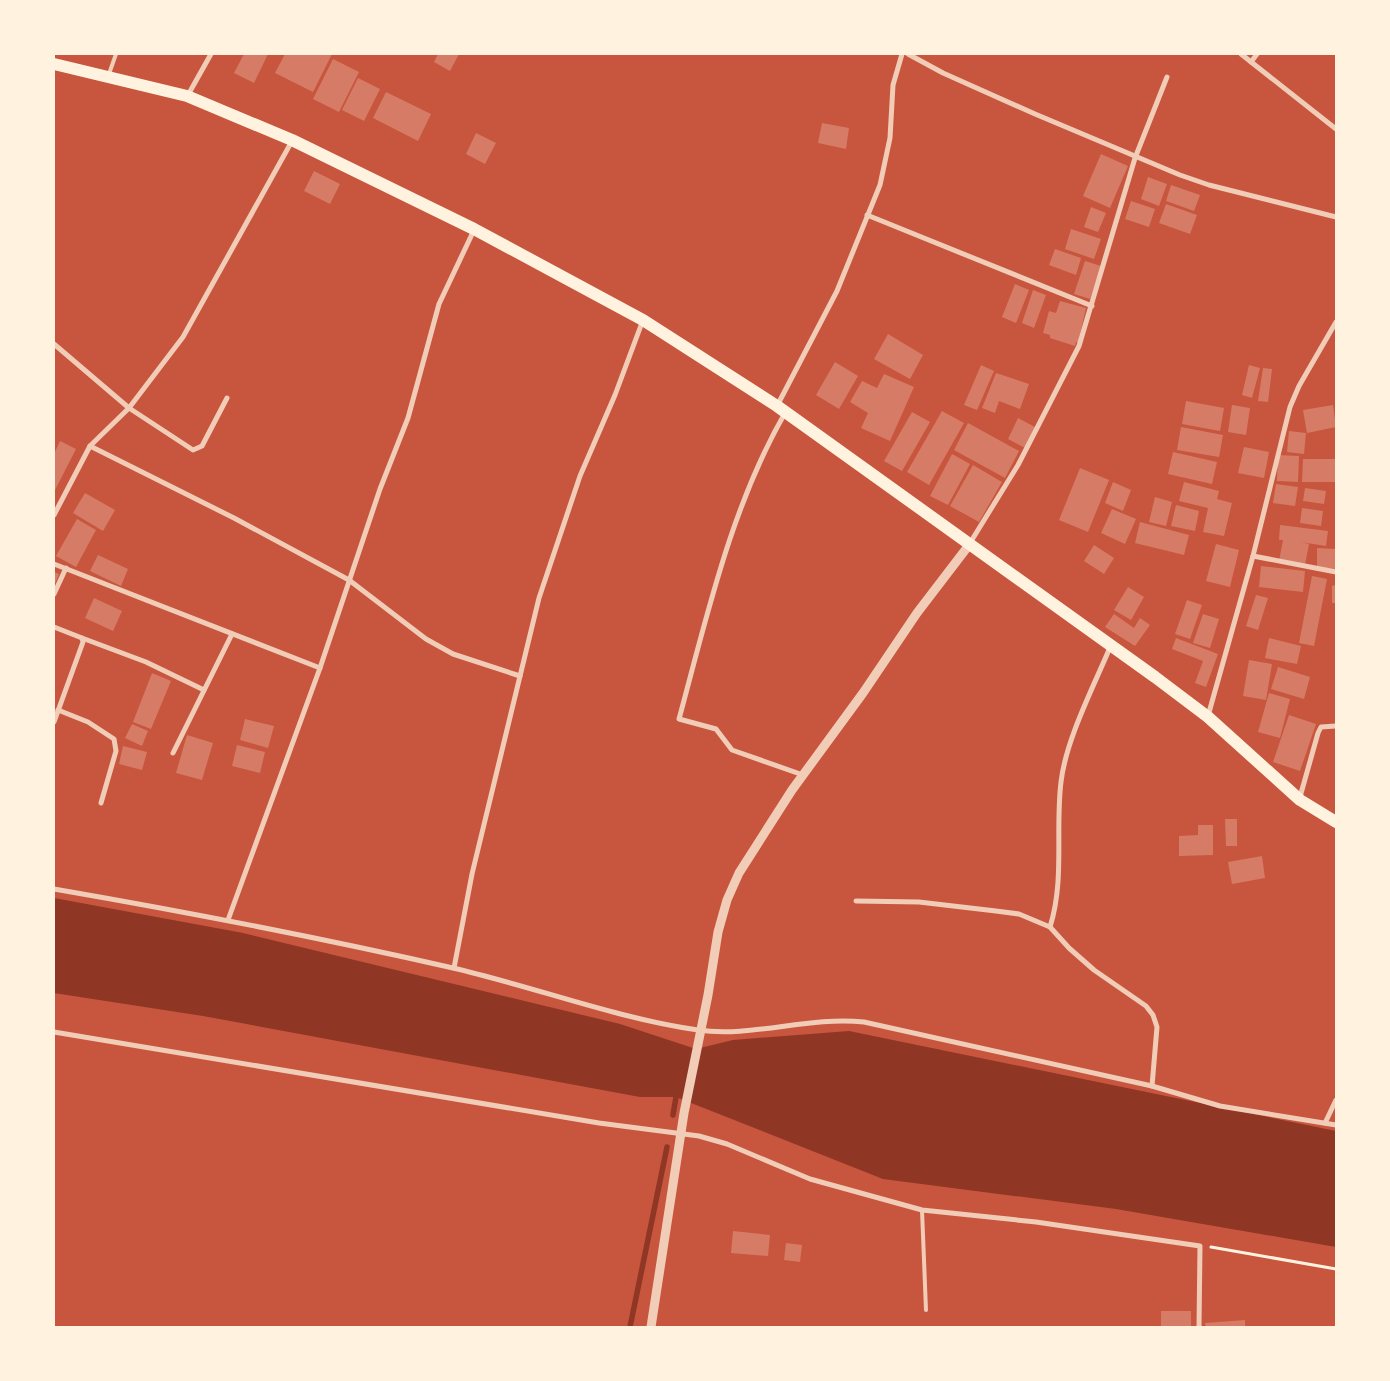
<svg xmlns="http://www.w3.org/2000/svg" width="1390" height="1381" font-family="'Nunito Sans',sans-serif">
	<style>
		.water { fill: #8f3625 }
		.lines { fill: none; stroke-linecap: round; stroke-linejoin: round }
		.stream { stroke: #8f3625; stroke-width: 5.5 }
		.building { fill: #d67c66 }
		.path { stroke: #fff3e0; stroke-width: 3 }
		.service { stroke: #f1ccb7; stroke-width: 4 }
		.minor { stroke: #f1ccb7; stroke-width: 5 }
		.tertiary { stroke: #f1ccb7; stroke-width: 9 }
		.primary { stroke: #fff3e0; stroke-width: 12 }
	</style>
	<rect width="100%" height="100%" fill="#c8553d"/>
	<path class="water" d="M 54,898 L 243,933 L 620,1024 L 696,1049 L 733,1040 L 849,1031 L 1336,1131 L 1336,1247 L 1116,1209 L 883,1179 L 676,1097 L 640,1097 L 203,1016 L 54,993 Z"/>
	<g class="lines">
		<g class="stream">
			<path d="M 673,1115 L 676,1097"/>
			<path d="M 630,1327 L 667,1147"/>
		</g>
	</g>
	<g class="building">
		<path d="M 244,54 L 268,54 L 254,83 L 234,73 Z"/>
		<path d="M 285,54 L 332,54 L 313,92 L 275,73 Z"/>
		<path d="M 438,54 L 459,54 L 450,71 L 434,62 Z"/>
		<path d="M 333,59 L 359,72 L 339,112 L 313,99 Z"/>
		<path d="M 358,78 L 380,89 L 364,121 L 342,110 Z"/>
		<path d="M 386,92 L 431,114 L 418,141 L 373,118 Z"/>
		<path d="M 822,123 L 849,128 L 846,149 L 818,143 Z"/>
		<path d="M 476,133 L 496,143 L 485,164 L 466,154 Z"/>
		<path d="M 1101,154 L 1128,166 L 1110,208 L 1083,196 Z"/>
		<path d="M 314,171 L 340,184 L 330,204 L 304,191 Z"/>
		<path d="M 1148,177 L 1167,184 L 1159,206 L 1141,199 Z"/>
		<path d="M 1171,185 L 1200,195 L 1194,211 L 1166,201 Z"/>
		<path d="M 1131,201 L 1155,209 L 1149,227 L 1125,219 Z"/>
		<path d="M 1166,204 L 1197,215 L 1190,234 L 1159,223 Z"/>
		<path d="M 1091,207 L 1106,213 L 1098,232 L 1084,227 Z"/>
		<path d="M 1071,229 L 1101,239 L 1094,259 L 1065,249 Z"/>
		<path d="M 1055,249 L 1081,258 L 1076,275 L 1049,265 Z"/>
		<path d="M 1085,261 L 1101,266 L 1090,299 L 1074,294 Z"/>
		<path d="M 1015,284 L 1029,290 L 1016,323 L 1002,317 Z"/>
		<path d="M 1033,290 L 1046,295 L 1034,328 L 1022,323 Z"/>
		<path d="M 1060,301 L 1086,308 L 1078,343 L 1076,342 L 1075,346 L 1050,338 L 1050,335 L 1043,333 L 1049,311 L 1056,313 Z"/>
		<path d="M 888,334 L 923,355 L 910,379 L 874,359 Z"/>
		<path d="M 835,362 L 858,376 L 839,409 L 816,395 Z"/>
		<path d="M 981,365 L 994,371 L 977,410 L 964,405 Z"/>
		<path d="M 1249,365 L 1260,368 L 1252,398 L 1242,395 Z"/>
		<path d="M 1263,368 L 1272,369 L 1268,402 L 1258,401 Z"/>
		<path d="M 996,373 L 1029,384 L 1020,409 L 999,401 L 995,413 L 982,408 Z"/>
		<path d="M 884,374 L 914,387 L 890,441 L 861,428 L 868,413 L 850,402 L 862,381 L 877,388 Z"/>
		<path d="M 1186,401 L 1224,408 L 1220,431 L 1182,424 Z"/>
		<path d="M 1232,405 L 1250,408 L 1246,435 L 1228,432 Z"/>
		<path d="M 1333,405 L 1336,427 L 1307,433 L 1303,410 Z"/>
		<path d="M 942,411 L 964,423 L 929,485 L 907,472 Z"/>
		<path d="M 912,412 L 930,422 L 902,471 L 884,461 Z"/>
		<path d="M 1018,418 L 1035,427 L 1025,448 L 1008,439 Z"/>
		<path d="M 968,423 L 1019,451 L 1005,478 L 954,450 Z"/>
		<path d="M 1181,427 L 1223,435 L 1219,457 L 1177,450 Z"/>
		<path d="M 1289,431 L 1306,433 L 1304,454 L 1287,452 Z"/>
		<path d="M 60,441 L 76,449 L 54,492 L 54,454 Z"/>
		<path d="M 1244,447 L 1269,452 L 1264,478 L 1238,473 Z"/>
		<path d="M 1173,452 L 1217,462 L 1212,484 L 1168,474 Z"/>
		<path d="M 952,454 L 970,464 L 948,505 L 930,496 Z"/>
		<path d="M 1278,455 L 1299,456 L 1298,482 L 1277,481 Z"/>
		<path d="M 1303,459 L 1336,459 L 1336,482 L 1302,482 Z"/>
		<path d="M 973,465 L 1002,482 L 979,522 L 950,506 Z"/>
		<path d="M 1080,468 L 1109,480 L 1088,532 L 1059,520 Z"/>
		<path d="M 1113,482 L 1131,490 L 1123,511 L 1105,503 Z"/>
		<path d="M 1184,482 L 1219,491 L 1217,499 L 1232,503 L 1224,536 L 1203,532 L 1208,508 L 1179,501 Z"/>
		<path d="M 1276,484 L 1298,487 L 1295,506 L 1273,503 Z"/>
		<path d="M 1305,488 L 1326,491 L 1324,504 L 1303,501 Z"/>
		<path d="M 85,493 L 115,510 L 103,531 L 73,513 Z"/>
		<path d="M 1155,497 L 1172,502 L 1166,526 L 1149,522 Z"/>
		<path d="M 1176,505 L 1199,511 L 1195,531 L 1171,526 Z"/>
		<path d="M 1302,508 L 1323,511 L 1321,526 L 1300,523 Z"/>
		<path d="M 1112,509 L 1136,519 L 1125,544 L 1101,533 Z"/>
		<path d="M 77,519 L 96,530 L 76,567 L 56,556 Z"/>
		<path d="M 1140,522 L 1189,535 L 1184,555 L 1135,543 Z"/>
		<path d="M 1280,525 L 1328,531 L 1326,546 L 1300,542 L 1309,544 L 1305,565 L 1279,561 L 1283,540 L 1279,540 Z"/>
		<path d="M 1216,544 L 1239,550 L 1230,587 L 1206,581 Z"/>
		<path d="M 1094,545 L 1114,558 L 1104,574 L 1084,561 Z"/>
		<path d="M 1317,548 L 1336,549 L 1336,569 L 1317,568 Z"/>
		<path d="M 98,555 L 128,569 L 121,586 L 90,571 Z"/>
		<path d="M 1261,566 L 1305,571 L 1303,592 L 1259,587 Z"/>
		<path d="M 54,572 L 59,574 L 54,586 Z"/>
		<path d="M 1312,576 L 1327,579 L 1314,646 L 1299,643 Z"/>
		<path d="M 1336,585 L 1336,603 L 1332,603 L 1332,586 Z"/>
		<path d="M 1128,587 L 1144,597 L 1131,620 L 1114,610 Z"/>
		<path d="M 1256,595 L 1268,598 L 1258,630 L 1246,626 Z"/>
		<path d="M 94,598 L 122,611 L 113,631 L 85,618 Z"/>
		<path d="M 1187,600 L 1202,605 L 1190,639 L 1175,634 Z"/>
		<path d="M 1114,614 L 1134,628 L 1140,618 L 1150,625 L 1135,646 L 1105,627 Z"/>
		<path d="M 1203,614 L 1219,619 L 1210,648 L 1193,643 Z"/>
		<path d="M 1176,638 L 1218,654 L 1206,687 L 1195,683 L 1203,661 L 1172,649 Z"/>
		<path d="M 1269,638 L 1301,646 L 1297,664 L 1265,658 Z"/>
		<path d="M 1249,660 L 1272,664 L 1266,700 L 1243,696 Z"/>
		<path d="M 1278,667 L 1310,677 L 1304,699 L 1271,689 Z"/>
		<path d="M 152,673 L 171,681 L 151,729 L 133,722 Z"/>
		<path d="M 1269,693 L 1290,699 L 1280,738 L 1258,732 Z"/>
		<path d="M 1289,715 L 1316,724 L 1300,771 L 1273,762 Z"/>
		<path d="M 245,719 L 274,726 L 268,748 L 240,740 Z"/>
		<path d="M 132,724 L 148,731 L 142,746 L 125,738 Z"/>
		<path d="M 187,735 L 213,743 L 202,780 L 176,773 Z"/>
		<path d="M 237,745 L 265,752 L 260,773 L 232,766 Z"/>
		<path d="M 123,746 L 147,752 L 142,770 L 119,764 Z"/>
		<path d="M 1225,819 L 1237,819 L 1237,846 L 1226,846 Z"/>
		<path d="M 1198,825 L 1213,825 L 1213,855 L 1179,856 L 1179,836 L 1198,835 Z"/>
		<path d="M 1262,856 L 1265,878 L 1232,884 L 1228,862 Z"/>
		<path d="M 733,1231 L 770,1235 L 768,1256 L 731,1253 Z"/>
		<path d="M 786,1243 L 802,1245 L 800,1262 L 784,1260 Z"/>
		<rect x="1161" y="1311" width="30" height="15"/>
		<path d="M 1245,1320 L 1245,1327 L 1206,1327 L 1205,1323 Z"/>
	</g>
	<g class="lines">
		<path class="path" d="M 1211,1247 L 1336,1269"/>
		<g class="service">
			<path d="M 109,74 L 116,54"/>
			<path d="M 922,1210 L 926,1310"/>
		</g>
		<g class="minor">
			<path d="M 908,54 L 943,73 L 1035,114 L 1180,175 L 1209,185 L 1336,217"/>
			<path d="M 1241,54 L 1336,129"/>
			<path d="M 1251,62 L 1257,54"/>
			<path d="M 188,95 L 211,54"/>
			<path d="M 867,215 L 1092,306"/>
			<path d="M 54,344 L 129,408 L 193,450 L 202,446 L 227,398"/>
			<path d="M 777,406 L 837,291 L 880,185 L 890,138 L 893,85 L 902,54"/>
			<path d="M 785,413 C 731,507 707,616 679,719 L 716,729 L 732,750 L 803,775"/>
			<path d="M 90,446 L 234,518 L 349,580 L 426,639 L 453,654 L 520,676"/>
			<path d="M 54,515 L 90,446 L 129,408 L 183,337 L 292,141"/>
			<path d="M 970,543 L 1018,465 L 1079,346 L 1135,158 L 1167,77"/>
			<path d="M 1253,556 L 1336,572"/>
			<path d="M 54,564 L 320,668"/>
			<path d="M 54,594 L 66,568"/>
			<path d="M 54,627 L 82,638 L 83,642 L 54,722"/>
			<path d="M 82,638 L 146,662 L 204,690"/>
			<path d="M 58,710 L 88,722 L 114,739 L 116,751 L 101,803"/>
			<path d="M 1208,716 L 1253,556 L 1290,407 L 1299,386 L 1336,322"/>
			<path d="M 173,753 L 232,634"/>
			<path d="M 1300,797 L 1318,733 L 1321,727 L 1336,726"/>
			<path d="M 54,889 C 187,912 321,938 453,968 C 535,987 615,1018 698,1030 C 751,1038 808,1016 864,1022 L 1152,1086 L 1220,1106 L 1336,1125"/>
			<path d="M 856,901 L 919,902 L 996,911 L 1019,914 L 1050,927 L 1069,948 L 1094,970 L 1146,1006 L 1153,1015 L 1157,1027 L 1152,1086"/>
			<path d="M 228,920 L 320,668 L 380,489 L 408,418 L 439,304 L 474,230"/>
			<path d="M 1050,927 C 1065,879 1055,831 1061,782 C 1066,739 1094,686 1111,645"/>
			<path d="M 454,968 L 472,874 L 539,598 L 580,476 L 615,395 L 643,320"/>
			<path d="M 54,1032 L 599,1123 L 699,1136 L 727,1144 L 810,1179 L 922,1210 L 1036,1222 L 1200,1246 L 1199,1327"/>
			<path d="M 1325,1123 L 1336,1100"/>
		</g>
		<path class="tertiary" d="M 651,1327 L 684,1113 L 708,995 L 718,932 L 727,900 L 739,873 L 792,790 L 863,693 L 917,613 L 969,545"/>
		<path class="primary" d="M 54,64 L 187,96 L 292,140 L 474,229 L 643,320 L 777,406 L 1155,677 L 1208,717 L 1300,800 L 1336,822"/>
	</g>
	<rect width="1390" height="1381" fill="none" stroke="#fff3e0" stroke-width="110"/>
</svg>
